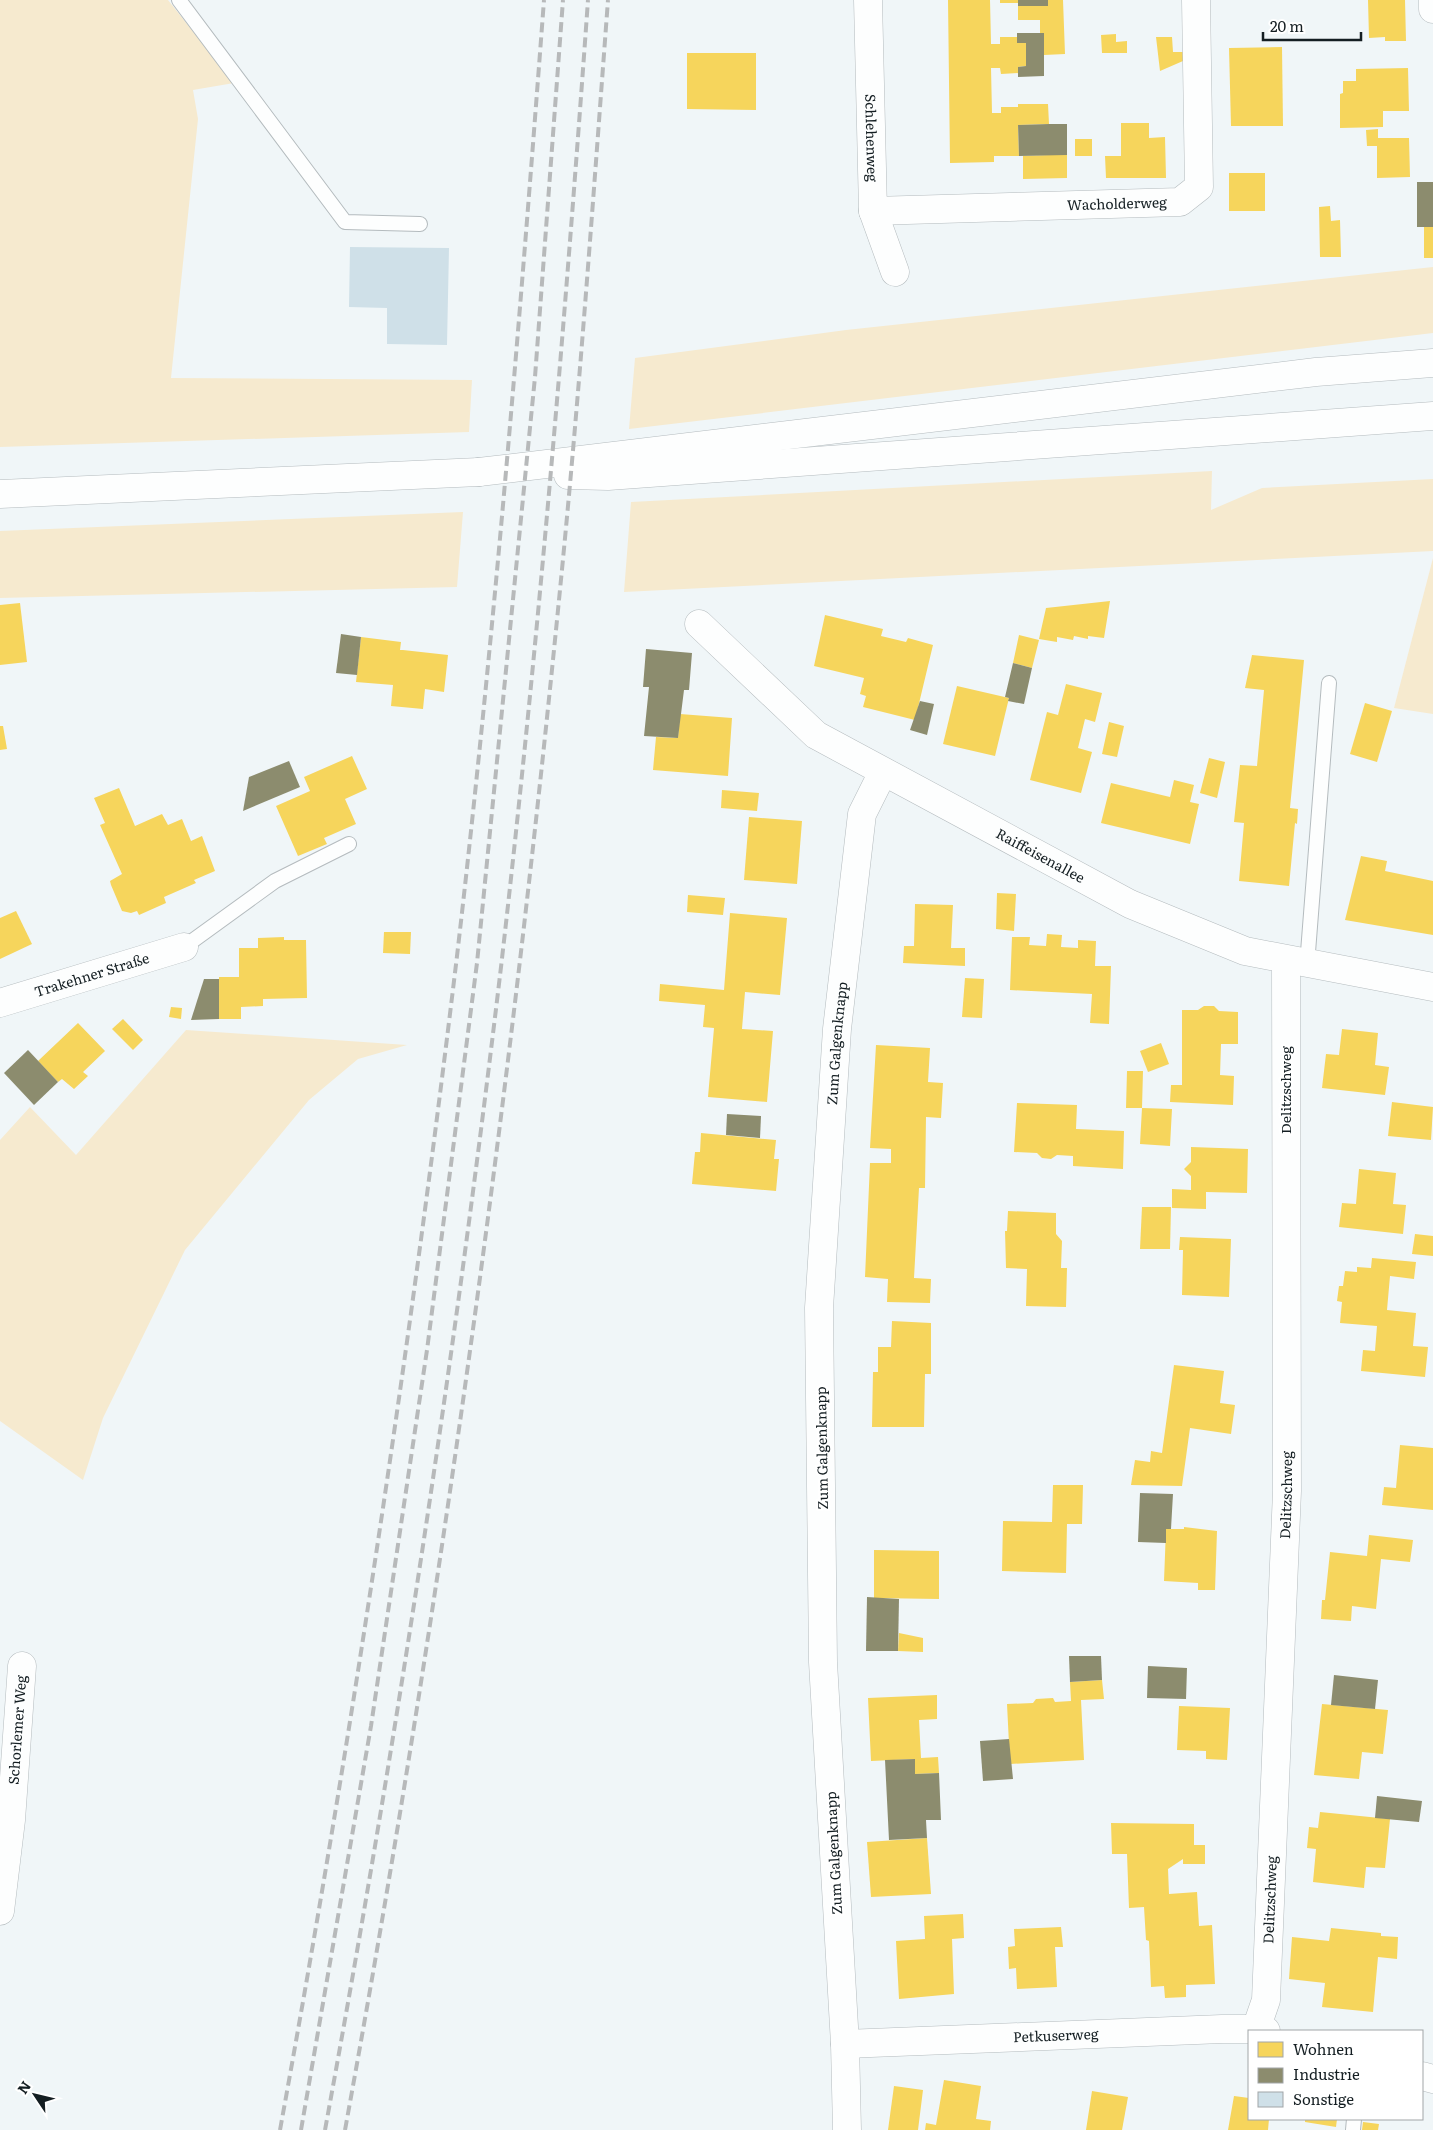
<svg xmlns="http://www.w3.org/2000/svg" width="1433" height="2130" font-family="Literata,serif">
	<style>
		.green { fill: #f6eacf }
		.homes { fill: #f6d55c }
		.industry { fill: #8c8c6e }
		.building { fill: #cfe0e8 }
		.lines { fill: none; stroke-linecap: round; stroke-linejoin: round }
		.lane-casing { stroke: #b4bbbe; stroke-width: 16 }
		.street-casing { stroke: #b4bbbe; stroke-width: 29 }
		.primary-casing { stroke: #b4bbbe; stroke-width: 29 }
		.highway-casing { stroke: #b4bbbe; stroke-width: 29 }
		.lane { stroke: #fdfefe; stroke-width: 14 }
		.street { stroke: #fdfefe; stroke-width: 28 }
		.primary { stroke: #fdfefe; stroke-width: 28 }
		.highway { stroke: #fdfefe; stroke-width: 28 }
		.rail { stroke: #b7b9ba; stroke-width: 4; stroke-dasharray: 10 5; stroke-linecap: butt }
		.labels { text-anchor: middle; stroke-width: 5; stroke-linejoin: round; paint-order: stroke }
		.street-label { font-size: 14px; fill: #141e22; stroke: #fff }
	</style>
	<rect width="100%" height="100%" fill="#f0f6f8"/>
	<g class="green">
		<path d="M 0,0 L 168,0 L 234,83 L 193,90 L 198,119 L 171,378 L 472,380 L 469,432 L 0,447 Z"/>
		<path d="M 1433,267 L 1433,333 L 629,429 L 635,358 L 846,330 Z"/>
		<path d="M 1212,471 L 1211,510 L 1262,488 L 1433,479 L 1433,551 L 624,592 L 631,502 Z"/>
		<path d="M 463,512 L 457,587 L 0,598 L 0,531 Z"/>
		<path d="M 1433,558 L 1433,714 L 1394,708 Z"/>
		<path d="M 186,1030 L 407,1045 L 358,1059 L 309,1100 L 185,1250 L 103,1418 L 83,1480 L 0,1421 L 0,1140 L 30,1107 L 76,1155 Z"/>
	</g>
	<g class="homes">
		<path d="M 948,0 L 990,0 L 991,44 L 1000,44 L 1000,37 L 1017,37 L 1017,43 L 1026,43 L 1026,66 L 1018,67 L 1019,73 L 1001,74 L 1000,68 L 991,68 L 992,113 L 1001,113 L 1001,107 L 1018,107 L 1018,104 L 1048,104 L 1049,124 L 1018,125 L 1019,156 L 994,156 L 994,162 L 950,163 Z"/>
		<rect x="1000" y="0" width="18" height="3"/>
		<path d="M 1048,0 L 1063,0 L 1065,54 L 1044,55 L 1044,33 L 1040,33 L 1040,20 L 1018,20 L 1018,6 L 1048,6 Z"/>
		<path d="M 1368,0 L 1405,0 L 1406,41 L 1385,41 L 1385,37 L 1369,38 Z"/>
		<path d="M 1116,34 L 1116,42 L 1127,41 L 1127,53 L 1102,53 L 1101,35 Z"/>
		<path d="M 1156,37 L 1172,37 L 1173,52 L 1183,52 L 1183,61 L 1160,71 Z"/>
		<path d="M 1282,47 L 1283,126 L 1231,126 L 1229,48 Z"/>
		<path d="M 687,53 L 756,53 L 756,110 L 687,109 Z"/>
		<path d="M 1408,68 L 1409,111 L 1383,111 L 1383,127 L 1340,128 L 1340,94 L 1343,93 L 1343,81 L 1356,81 L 1356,69 Z"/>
		<path d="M 1121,123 L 1149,123 L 1149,138 L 1165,137 L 1166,178 L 1106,178 L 1105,156 L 1121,156 Z"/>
		<path d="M 1378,129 L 1378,138 L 1409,138 L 1410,177 L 1377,178 L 1377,146 L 1367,146 L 1366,130 Z"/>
		<rect x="1075" y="139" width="17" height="17"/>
		<path d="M 1049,155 L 1067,155 L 1067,178 L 1023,179 L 1023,156 Z"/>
		<rect x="1229" y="173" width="36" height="38"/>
		<path d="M 1330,206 L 1331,221 L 1340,220 L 1341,257 L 1320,257 L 1319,207 Z"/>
		<rect x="1424" y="227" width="9" height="31"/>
		<path d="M 1110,601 L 1104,638 L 1088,636 L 1088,639 L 1074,636 L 1073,640 L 1057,637 L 1057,642 L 1039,639 L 1046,608 Z"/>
		<path d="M 20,603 L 27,662 L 0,665 L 0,605 Z"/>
		<path d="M 825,615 L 883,629 L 881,636 L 906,642 L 908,638 L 933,645 L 915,720 L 863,707 L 866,696 L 860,694 L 864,678 L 814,666 Z"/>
		<path d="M 1019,635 L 1039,640 L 1032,668 L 1013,663 Z"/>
		<path d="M 361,637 L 401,642 L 400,650 L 403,650 L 448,655 L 444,692 L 425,689 L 423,709 L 391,706 L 393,685 L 356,682 Z"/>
		<path d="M 1252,655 L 1304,660 L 1290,808 L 1298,809 L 1297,824 L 1295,823 L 1289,886 L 1239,881 L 1244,823 L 1234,822 L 1240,765 L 1257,766 L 1264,690 L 1245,688 Z"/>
		<path d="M 1066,684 L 1102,693 L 1095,722 L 1085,719 L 1078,748 L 1092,752 L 1081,793 L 1030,780 L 1047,712 L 1058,715 Z"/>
		<path d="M 957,686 L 1009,698 L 995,756 L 943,744 Z"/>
		<path d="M 1365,703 L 1392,711 L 1377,762 L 1350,754 Z"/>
		<path d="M 680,714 L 732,718 L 728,776 L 653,770 L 656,737 L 678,738 Z"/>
		<path d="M 1109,722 L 1124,726 L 1117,757 L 1102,754 Z"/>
		<path d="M 0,726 L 3,726 L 7,749 L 0,750 Z"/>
		<path d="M 352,756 L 367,789 L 345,799 L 356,824 L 324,838 L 327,844 L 298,856 L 276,806 L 310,791 L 304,777 Z"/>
		<path d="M 1209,758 L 1225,762 L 1217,798 L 1200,793 Z"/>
		<path d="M 1174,780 L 1194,785 L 1190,802 L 1199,804 L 1190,844 L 1101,823 L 1111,783 L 1170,797 Z"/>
		<path d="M 119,788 L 135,826 L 162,814 L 168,825 L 182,819 L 191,841 L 202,836 L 215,871 L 194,880 L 196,883 L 164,897 L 166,903 L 139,915 L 137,911 L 131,913 L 122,911 L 111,885 L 110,881 L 122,874 L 100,825 L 105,823 L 94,798 Z"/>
		<path d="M 722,790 L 759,793 L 757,811 L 721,808 Z"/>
		<path d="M 749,817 L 802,821 L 797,884 L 744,880 Z"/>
		<path d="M 1361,856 L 1387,861 L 1385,871 L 1433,881 L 1433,935 L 1345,920 Z"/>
		<path d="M 997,893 L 1016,894 L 1014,931 L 996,929 Z"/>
		<path d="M 688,895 L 725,898 L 723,915 L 687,912 Z"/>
		<path d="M 915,904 L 953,905 L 951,948 L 965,948 L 965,966 L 903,963 L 904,946 L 914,946 Z"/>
		<path d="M 16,911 L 32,944 L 0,959 L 0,918 Z"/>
		<path d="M 730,913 L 787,918 L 780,995 L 745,992 L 742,1029 L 773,1031 L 767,1102 L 708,1097 L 714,1028 L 703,1027 L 705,1005 L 659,1001 L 660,984 L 724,990 Z"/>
		<path d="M 384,932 L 411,932 L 410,954 L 383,953 Z"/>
		<path d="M 1047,934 L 1062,935 L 1061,947 L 1078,948 L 1078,940 L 1096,941 L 1095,966 L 1111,966 L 1109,1024 L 1090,1023 L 1092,994 L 1010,990 L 1012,937 L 1030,937 L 1029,945 L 1046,946 Z"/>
		<path d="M 284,937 L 284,940 L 306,940 L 307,998 L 263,999 L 263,1006 L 241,1007 L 241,1019 L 219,1019 L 219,977 L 239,977 L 239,948 L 258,948 L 258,938 Z"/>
		<path d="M 965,978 L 984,979 L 982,1018 L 962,1017 Z"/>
		<path d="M 1204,1006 L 1214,1006 L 1219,1011 L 1238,1012 L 1238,1044 L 1221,1044 L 1220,1075 L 1234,1076 L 1233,1105 L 1170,1102 L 1171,1085 L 1182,1085 L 1182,1010 L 1198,1010 Z"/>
		<path d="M 171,1007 L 182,1008 L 181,1019 L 169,1017 Z"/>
		<path d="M 123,1019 L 143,1040 L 133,1050 L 112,1029 Z"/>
		<path d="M 78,1023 L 105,1051 L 83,1072 L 88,1076 L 74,1089 L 62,1079 L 58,1082 L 38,1061 Z"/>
		<path d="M 1342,1029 L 1378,1033 L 1375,1065 L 1389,1067 L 1385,1095 L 1322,1088 L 1326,1054 L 1339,1055 Z"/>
		<path d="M 1161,1043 L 1169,1064 L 1148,1072 L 1140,1051 Z"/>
		<path d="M 876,1045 L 930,1048 L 928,1082 L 943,1083 L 941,1118 L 926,1117 L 925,1188 L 919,1188 L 914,1278 L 931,1279 L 930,1303 L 887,1302 L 888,1279 L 865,1277 L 870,1163 L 891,1163 L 891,1149 L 870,1148 Z"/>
		<path d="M 1127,1071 L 1143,1071 L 1142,1108 L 1172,1109 L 1170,1146 L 1140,1144 L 1142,1108 L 1126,1108 Z"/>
		<path d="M 1392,1102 L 1433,1107 L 1431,1140 L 1388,1136 Z"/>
		<path d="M 1017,1103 L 1077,1105 L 1076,1129 L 1124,1131 L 1123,1169 L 1073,1166 L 1073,1156 L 1057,1155 L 1051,1159 L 1042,1158 L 1037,1153 L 1014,1152 Z"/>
		<path d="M 701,1133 L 776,1140 L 774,1159 L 779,1159 L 776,1191 L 692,1184 L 695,1152 L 700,1152 Z"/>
		<path d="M 1191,1147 L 1248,1149 L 1247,1193 L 1206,1192 L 1206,1209 L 1172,1208 L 1172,1189 L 1191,1190 L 1191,1176 L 1184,1169 L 1191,1162 Z"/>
		<path d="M 1359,1169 L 1396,1173 L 1393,1204 L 1406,1205 L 1403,1234 L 1339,1227 L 1342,1203 L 1356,1204 Z"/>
		<path d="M 1142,1207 L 1171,1207 L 1170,1249 L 1140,1249 Z"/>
		<path d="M 1008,1211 L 1056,1213 L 1056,1234 L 1062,1241 L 1061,1268 L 1067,1268 L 1066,1307 L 1026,1306 L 1027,1269 L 1006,1268 L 1005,1231 L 1007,1231 Z"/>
		<path d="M 1415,1234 L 1433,1236 L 1433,1256 L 1412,1254 Z"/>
		<path d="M 1180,1237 L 1231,1239 L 1229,1297 L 1182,1295 L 1183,1250 L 1179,1250 Z"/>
		<path d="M 1372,1258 L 1416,1262 L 1414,1279 L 1390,1276 L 1387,1310 L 1416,1313 L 1413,1346 L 1428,1347 L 1425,1377 L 1361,1371 L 1363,1350 L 1375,1351 L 1377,1326 L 1340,1323 L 1342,1302 L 1337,1301 L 1339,1286 L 1343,1286 L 1345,1271 L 1357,1272 L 1357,1267 L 1371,1268 Z"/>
		<path d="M 892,1321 L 931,1323 L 931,1374 L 925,1374 L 924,1427 L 872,1427 L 873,1372 L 878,1372 L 878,1347 L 891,1347 Z"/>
		<path d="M 1174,1365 L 1224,1371 L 1220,1403 L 1235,1405 L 1231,1434 L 1190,1428 L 1182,1486 L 1131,1485 L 1135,1460 L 1150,1462 L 1151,1451 L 1162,1453 Z"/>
		<path d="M 1400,1445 L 1433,1448 L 1433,1510 L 1382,1505 L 1384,1487 L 1396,1488 Z"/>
		<path d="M 1053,1485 L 1083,1485 L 1082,1524 L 1067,1524 L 1066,1573 L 1002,1571 L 1003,1521 L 1052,1522 Z"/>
		<path d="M 1184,1527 L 1217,1531 L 1215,1590 L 1198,1590 L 1198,1583 L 1164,1581 L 1166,1529 L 1184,1529 Z"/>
		<path d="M 1369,1535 L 1413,1540 L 1410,1562 L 1381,1559 L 1376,1609 L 1352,1606 L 1351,1621 L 1321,1619 L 1322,1600 L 1325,1600 L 1330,1552 L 1367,1556 Z"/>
		<path d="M 874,1550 L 939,1551 L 939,1599 L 874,1598 Z"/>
		<path d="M 899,1633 L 923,1638 L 923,1652 L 898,1651 Z"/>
		<path d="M 1102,1680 L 1104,1699 L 1081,1700 L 1084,1760 L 1010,1764 L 1007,1704 L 1033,1703 L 1036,1699 L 1053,1698 L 1055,1702 L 1071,1701 L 1070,1682 Z"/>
		<path d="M 937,1695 L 937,1719 L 919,1720 L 921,1758 L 938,1757 L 939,1773 L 915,1774 L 915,1759 L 871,1761 L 868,1698 Z"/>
		<path d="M 1322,1704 L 1388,1710 L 1383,1754 L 1362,1752 L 1359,1779 L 1314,1775 Z"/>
		<path d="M 1179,1706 L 1230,1708 L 1227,1760 L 1206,1759 L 1206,1751 L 1177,1750 Z"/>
		<path d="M 1320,1812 L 1390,1819 L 1385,1868 L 1366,1867 L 1364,1888 L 1313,1882 L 1316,1849 L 1307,1848 L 1309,1827 L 1318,1828 Z"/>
		<path d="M 1111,1823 L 1194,1824 L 1194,1845 L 1205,1845 L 1205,1864 L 1183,1864 L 1183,1859 L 1168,1869 L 1169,1894 L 1197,1892 L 1199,1926 L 1212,1925 L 1215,1984 L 1186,1985 L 1186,1997 L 1165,1998 L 1164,1986 L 1151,1987 L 1149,1941 L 1146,1940 L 1144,1907 L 1129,1908 L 1127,1854 L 1112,1854 Z"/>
		<path d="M 927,1838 L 931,1894 L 871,1897 L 867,1842 Z"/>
		<path d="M 963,1914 L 964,1938 L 952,1939 L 954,1994 L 899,1999 L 896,1941 L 925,1939 L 924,1916 Z"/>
		<path d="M 1061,1927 L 1063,1947 L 1055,1947 L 1057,1987 L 1017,1989 L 1016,1968 L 1009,1969 L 1008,1947 L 1015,1946 L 1014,1929 Z"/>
		<path d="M 1331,1928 L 1381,1933 L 1381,1936 L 1398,1937 L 1397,1959 L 1378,1957 L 1373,2012 L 1322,2007 L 1325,1983 L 1289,1979 L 1292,1937 L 1329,1941 Z"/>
		<path d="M 944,2080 L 981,2086 L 976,2119 L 991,2121 L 990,2130 L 925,2130 L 926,2123 L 936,2125 Z"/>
		<path d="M 894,2086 L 923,2090 L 918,2130 L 888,2130 Z"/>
		<path d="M 1092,2091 L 1128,2097 L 1122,2130 L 1086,2130 Z"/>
		<path d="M 1234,2096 L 1249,2098 L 1249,2119 L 1269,2119 L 1268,2130 L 1228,2130 Z"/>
		<path d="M 1305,2119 L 1337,2119 L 1336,2127 L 1305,2122 Z"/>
		<path d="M 1363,2122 L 1379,2124 L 1378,2130 L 1362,2130 Z"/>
	</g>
	<g class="industry">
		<rect x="1018" y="0" width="30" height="6"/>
		<path d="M 1017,33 L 1044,33 L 1044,76 L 1018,77 L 1018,67 L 1026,66 L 1026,43 L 1017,43 Z"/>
		<path d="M 1049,124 L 1067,124 L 1067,155 L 1019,156 L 1018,125 Z"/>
		<rect x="1417" y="182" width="16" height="45"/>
		<path d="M 341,634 L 361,637 L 357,675 L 336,673 Z"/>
		<path d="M 646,649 L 692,653 L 689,690 L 684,690 L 678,738 L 644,736 L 649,687 L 643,687 Z"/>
		<path d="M 1013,663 L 1032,668 L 1024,704 L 1008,701 L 1009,698 L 1005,697 Z"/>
		<path d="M 920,701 L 934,704 L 927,735 L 910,730 Z"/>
		<path d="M 289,761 L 300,787 L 243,811 L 249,777 Z"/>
		<path d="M 204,979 L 219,979 L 219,1019 L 191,1020 Z"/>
		<path d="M 28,1050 L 58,1082 L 34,1105 L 4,1073 Z"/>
		<path d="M 727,1114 L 761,1116 L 760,1138 L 726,1135 Z"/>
		<path d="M 1140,1493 L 1173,1494 L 1171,1529 L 1166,1529 L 1166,1543 L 1138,1542 Z"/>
		<path d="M 867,1597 L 899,1599 L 898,1651 L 866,1651 Z"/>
		<path d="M 1069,1656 L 1101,1656 L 1102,1680 L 1070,1682 Z"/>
		<path d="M 1148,1666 L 1187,1668 L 1186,1699 L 1147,1698 Z"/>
		<path d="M 1334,1675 L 1378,1680 L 1375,1709 L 1331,1705 Z"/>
		<path d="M 1009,1739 L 1013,1779 L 983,1781 L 980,1741 Z"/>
		<path d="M 915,1759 L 915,1774 L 939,1773 L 941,1820 L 926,1820 L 927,1838 L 889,1840 L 885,1760 Z"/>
		<path d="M 1377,1796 L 1422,1801 L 1419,1822 L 1375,1818 Z"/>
	</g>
	<path class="building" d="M 350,247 L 449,248 L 447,345 L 387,344 L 387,308 L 349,307 Z"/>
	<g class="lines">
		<g class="lane-casing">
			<g id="lane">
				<path d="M 179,0 L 345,222 L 420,224"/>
				<path d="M 184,947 L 275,881 L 349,844"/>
				<path d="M 1307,965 L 1329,683"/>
				<path d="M 1353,2130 L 1354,2119"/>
			</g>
		</g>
		<g class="street-casing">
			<g id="street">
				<path id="s1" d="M 868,0 L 873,211 L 895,272"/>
				<path d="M 1433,0 L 1433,9"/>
				<path id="s2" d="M 873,211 L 1180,202 L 1199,187 L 1196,0"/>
				<path id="s3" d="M 699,624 L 816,735 L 1130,904 L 1245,951 L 1433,987"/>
				<path id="s4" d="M 0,1003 L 184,947"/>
				<path id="s5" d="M 0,1911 L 11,1820 L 22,1666"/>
				<path id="s6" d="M 1256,2029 L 1266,2000 L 1287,1491 L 1286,960"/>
				<path id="s7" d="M 845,2044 L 1222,2029 L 1256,2029 L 1266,2031"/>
				<path d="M 1422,2076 L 1433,2079"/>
				<path id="s8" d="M 847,2130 L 845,2044 L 823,1662 L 819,1308 L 837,1029 L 862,814 L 883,772"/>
			</g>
		</g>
		<g class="primary-casing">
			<path id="primary" d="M 0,494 L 479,472"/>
		</g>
		<g class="highway-casing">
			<g id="highway">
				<path d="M 479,472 L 1316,372 L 1433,363"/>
				<path d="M 568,475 L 608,476 L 1433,416"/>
			</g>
		</g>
		<use href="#lane" class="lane"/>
		<use href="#street" class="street"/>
		<use href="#primary" class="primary"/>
		<use href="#highway" class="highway"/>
		<g class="rail">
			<path d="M 280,2130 C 351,1741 410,1349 457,956 C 494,638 520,319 544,0"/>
			<path d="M 301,2130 L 371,1726 L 427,1350 L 477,963 L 535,377 L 563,0"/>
			<path d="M 325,2130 C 396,1744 455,1356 501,967 C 538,646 565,323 588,0"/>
			<path d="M 345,2130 C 440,1610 512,1086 563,559 C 581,373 594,187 608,0"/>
		</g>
	</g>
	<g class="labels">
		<g class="street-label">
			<text dy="5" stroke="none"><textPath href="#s1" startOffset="138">Schlehenweg</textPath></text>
			<text dy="5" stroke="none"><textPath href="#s2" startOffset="244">Wacholderweg</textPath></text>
			<text dy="5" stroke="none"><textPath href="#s3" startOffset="416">Raiffeisenallee</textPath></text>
			<text dy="5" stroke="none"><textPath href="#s4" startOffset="96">Trakehner Straße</textPath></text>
			<text dy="5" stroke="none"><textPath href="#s8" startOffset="1088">Zum Galgenknapp</textPath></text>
			<text transform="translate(1286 1090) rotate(-90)" y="5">Delitzschweg</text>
			<text transform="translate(822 1448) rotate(-91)" y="5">Zum Galgenknapp</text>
			<text dy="5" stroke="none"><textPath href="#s6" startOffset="536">Delitzschweg</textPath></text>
			<text dy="5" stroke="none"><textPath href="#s5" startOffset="182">Schorlemer Weg</textPath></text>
			<text transform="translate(834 1853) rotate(-93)" y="5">Zum Galgenknapp</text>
			<text dy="5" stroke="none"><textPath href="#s6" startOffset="131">Delitzschweg</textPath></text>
			<text dy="5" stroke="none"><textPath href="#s7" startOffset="211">Petkuserweg</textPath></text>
		</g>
	</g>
	<rect x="1248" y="2030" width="175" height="90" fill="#ffffff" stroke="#a1a5a7"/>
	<rect x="1258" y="2042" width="25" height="15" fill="#f6d55c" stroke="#a1a5a7"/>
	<text x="1293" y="2055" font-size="15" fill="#141e22">Wohnen</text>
	<rect x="1258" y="2068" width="25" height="15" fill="#8c8c6e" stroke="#a1a5a7"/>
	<text x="1293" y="2080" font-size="15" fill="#141e22">Industrie</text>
	<rect x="1258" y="2092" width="25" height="15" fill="#cfe0e8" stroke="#a1a5a7"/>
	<text x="1293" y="2105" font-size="15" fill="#141e22">Sonstige</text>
	<g transform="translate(35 2095) rotate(305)" stroke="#ffffff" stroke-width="4" paint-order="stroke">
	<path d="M0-4L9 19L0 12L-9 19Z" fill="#141e22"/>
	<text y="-8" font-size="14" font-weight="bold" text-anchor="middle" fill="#141e22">N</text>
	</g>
	<path d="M1263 32v8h98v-8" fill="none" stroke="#141e22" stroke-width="2.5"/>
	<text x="1270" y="32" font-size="15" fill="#141e22" stroke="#ffffff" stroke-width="4" paint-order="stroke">20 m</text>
</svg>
